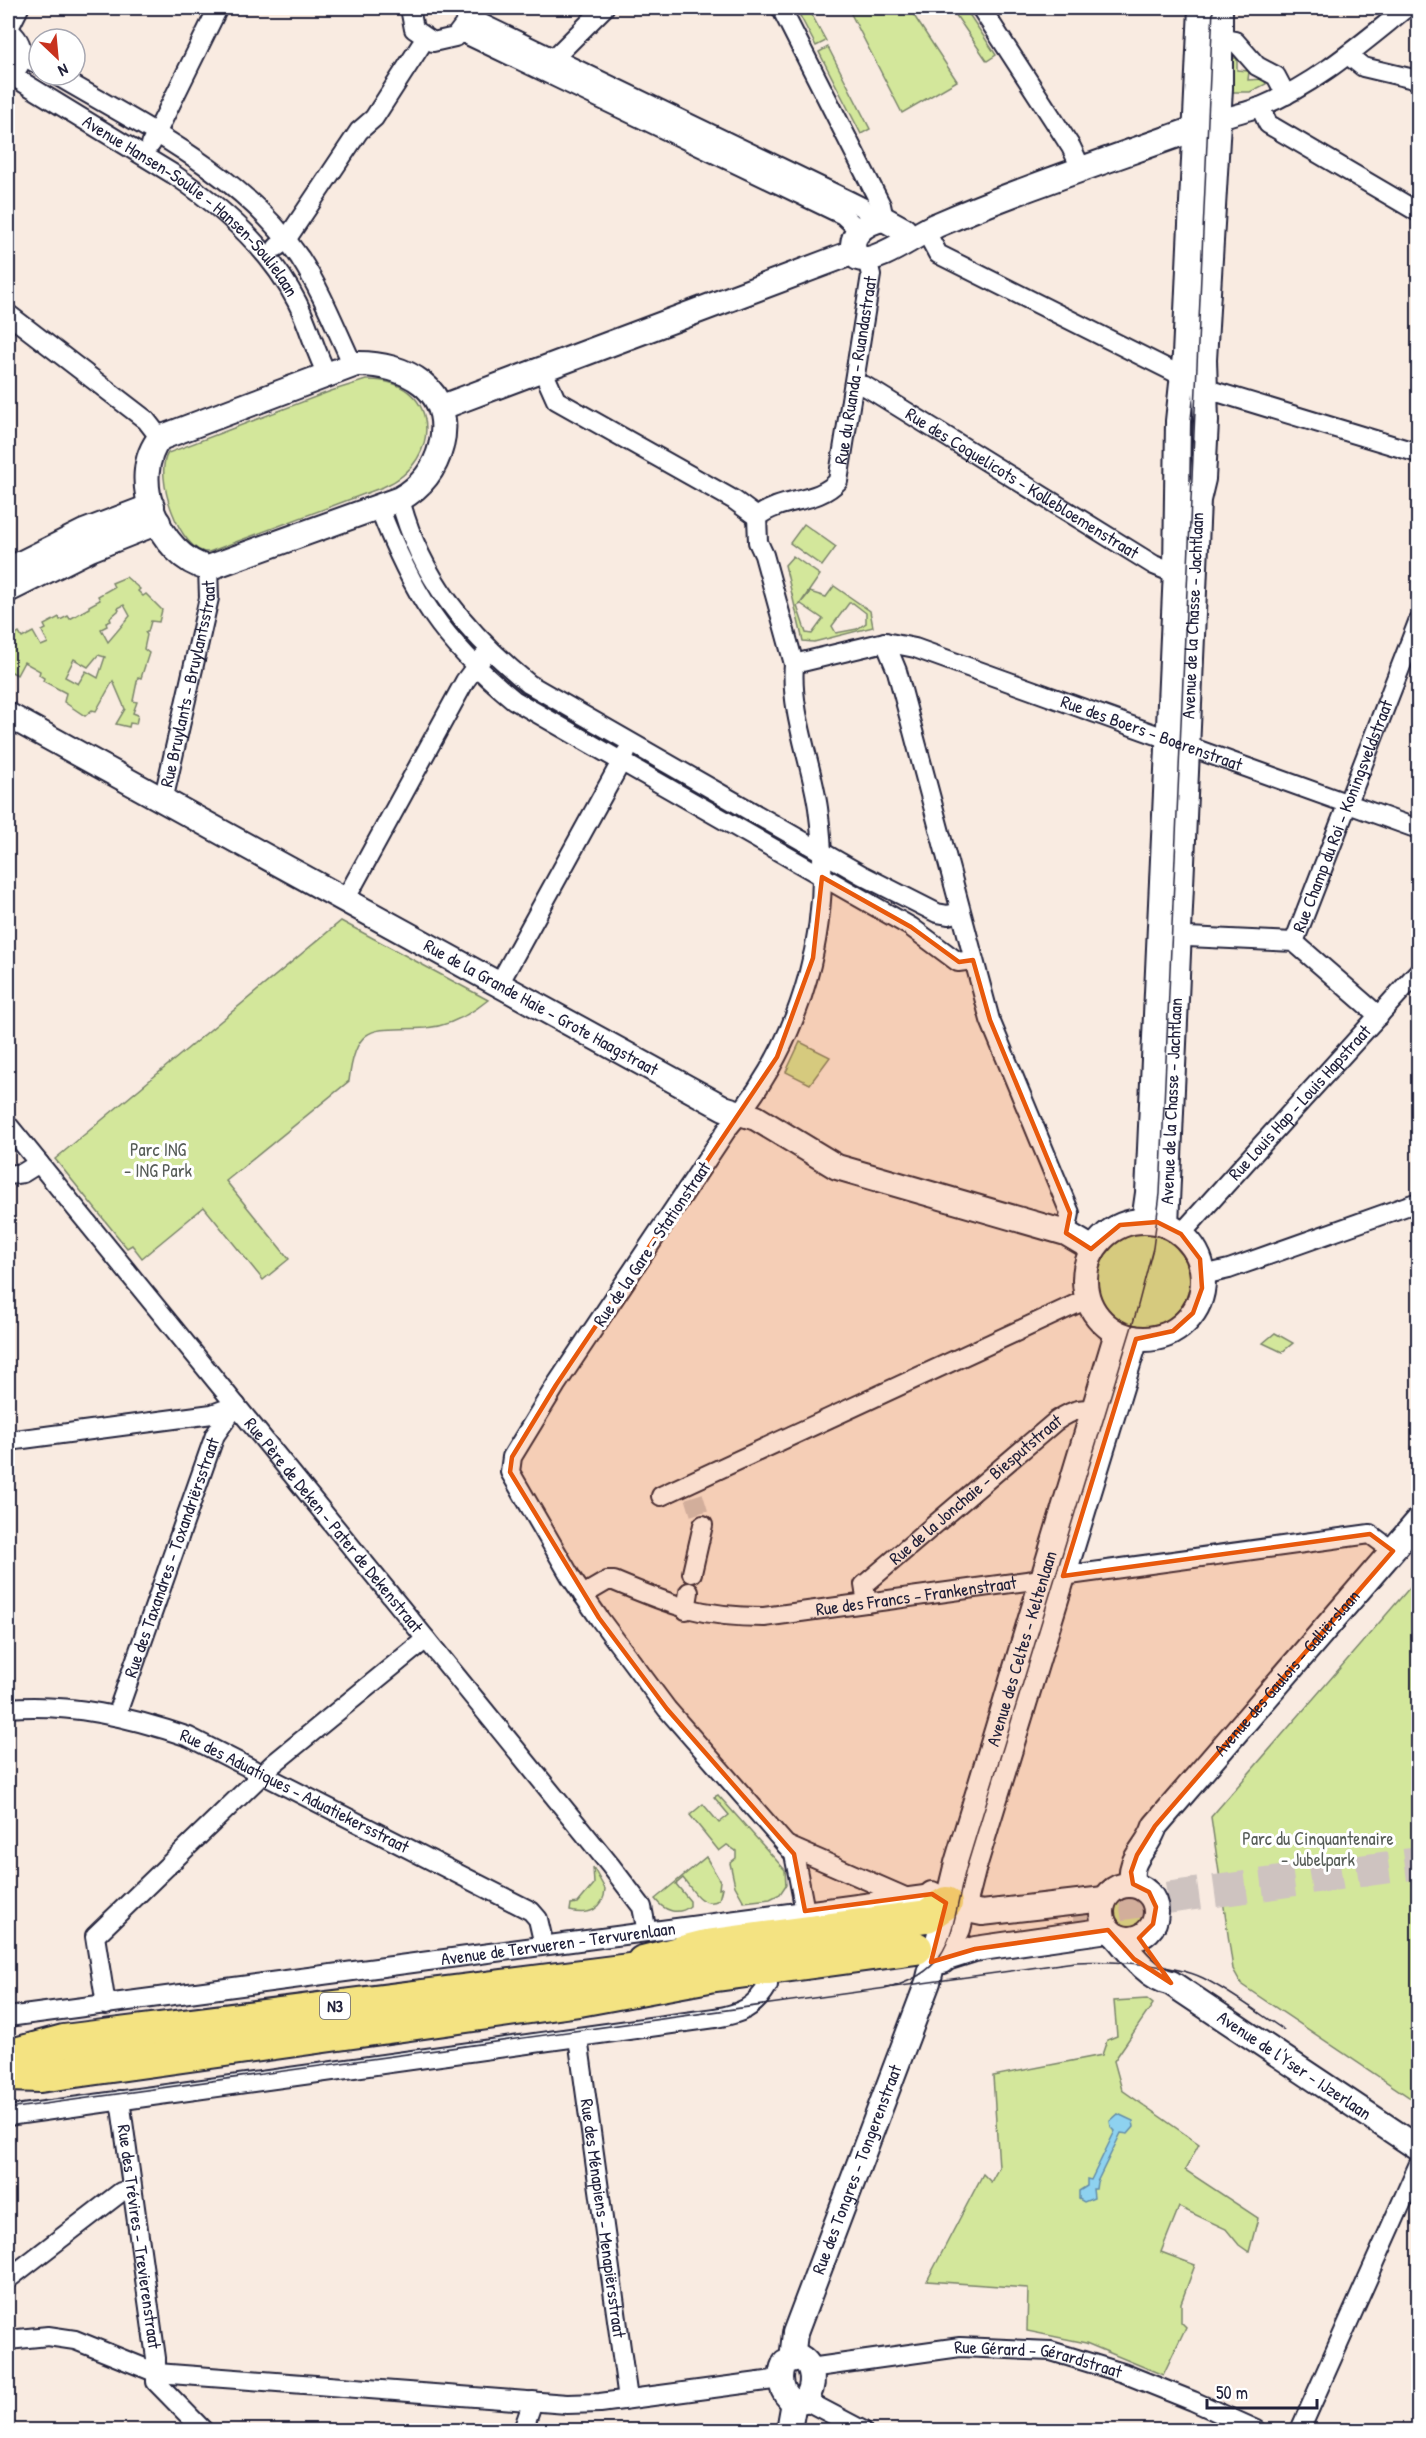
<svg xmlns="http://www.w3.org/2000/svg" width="1426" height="2438" font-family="'Patrick Hand',sans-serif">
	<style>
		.green { fill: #d3e79b; stroke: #7a846b; stroke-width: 1.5; fill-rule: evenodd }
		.water { fill: #8ed2f0; stroke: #638ca8; stroke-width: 1.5 }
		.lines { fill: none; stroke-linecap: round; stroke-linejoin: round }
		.street-tunnel { stroke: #cec3c0; stroke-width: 18; stroke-dasharray: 18 9; stroke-linecap: butt }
		.highway-tunnel { stroke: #cec3c0; stroke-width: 32; stroke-dasharray: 32 16; stroke-linecap: butt }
		.street-casing { stroke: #22223b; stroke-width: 22 }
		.secondary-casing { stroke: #22223b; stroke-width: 28 }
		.highway-casing { stroke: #22223b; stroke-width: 36 }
		.street { stroke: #fff; stroke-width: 18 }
		.secondary { stroke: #fff; stroke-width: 24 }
		.highway { stroke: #f4e382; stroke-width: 32 }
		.tram { stroke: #22223b; stroke-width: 1.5 }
		.marked { fill: #e8590c; fill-opacity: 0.2; stroke: #e8590c; stroke-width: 4.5; stroke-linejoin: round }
		.labels { text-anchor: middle; stroke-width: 6; stroke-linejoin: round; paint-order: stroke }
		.shield { fill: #fff; stroke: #646476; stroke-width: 1.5 }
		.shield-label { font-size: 16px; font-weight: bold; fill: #22223b }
		.street-label { font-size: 18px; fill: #22223b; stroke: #fff }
		.park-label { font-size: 18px; fill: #575d58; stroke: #fff }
	</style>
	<rect width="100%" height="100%" fill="#f9ebe1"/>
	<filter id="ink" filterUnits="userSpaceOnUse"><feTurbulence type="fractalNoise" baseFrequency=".0167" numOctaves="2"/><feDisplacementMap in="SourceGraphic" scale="12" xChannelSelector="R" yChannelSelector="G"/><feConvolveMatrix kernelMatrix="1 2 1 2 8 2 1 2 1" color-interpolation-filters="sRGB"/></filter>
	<g filter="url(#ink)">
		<g class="green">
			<path d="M 796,8 L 808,8 L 826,41 L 816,46 Z"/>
			<path d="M 848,8 L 909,8 L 957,81 L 902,113 Z"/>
			<path d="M 951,8 L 965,8 L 996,55 L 987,61 Z"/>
			<path d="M 828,47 L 870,129 L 861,134 L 819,52 Z"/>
			<path d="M 1231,58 L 1237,58 L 1237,70 L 1249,71 L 1248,80 L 1264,79 L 1266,84 L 1250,92 L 1229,92 Z"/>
			<path d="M 366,380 C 439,377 446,461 383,487 L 209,552 C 180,555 153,474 168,453 L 331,391 Z"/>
			<path d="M 804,524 L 836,547 L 822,566 L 790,543 Z"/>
			<path d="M 793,556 L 820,575 L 800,604 L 810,592 L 826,597 L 834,586 L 870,611 L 873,627 L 814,642 L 803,641 L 785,565 ZM 849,603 L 853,603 L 866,613 L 866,623 L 857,629 L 836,633 L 832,626 ZM 801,604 L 823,619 L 812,634 L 806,633 L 797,606 Z"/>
			<path d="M 126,577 L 140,589 L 138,591 L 143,596 L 146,594 L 162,610 L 159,622 L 151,621 L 148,632 L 145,632 L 147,635 L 144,649 L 149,653 L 141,678 L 138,677 L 133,701 L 137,702 L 133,713 L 138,715 L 136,724 L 130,723 L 129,727 L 116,724 L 125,709 L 113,681 L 96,711 L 92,710 L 85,716 L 64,702 L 66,693 L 43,681 L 44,678 L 39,675 L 40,671 L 24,662 L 17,675 L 8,670 L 8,640 L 19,633 L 22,638 L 33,632 L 41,646 L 48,643 L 42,631 L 46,629 L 44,625 L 59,617 L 60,620 L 68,616 L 70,619 L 89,608 L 89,606 L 100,600 L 98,596 L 114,587 L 112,583 ZM 124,605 L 130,616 L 108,642 L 101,629 L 107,626 L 106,623 L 111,621 L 110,618 L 119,610 L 118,608 ZM 98,655 L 105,657 L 98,678 L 86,671 L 78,684 L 65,677 L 74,659 L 88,667 Z"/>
			<path d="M 341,921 L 488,1000 C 471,1014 449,1026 426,1028 C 376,1031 356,1019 349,1081 L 226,1181 L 289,1259 L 263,1280 L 204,1207 L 142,1258 L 132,1245 L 127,1248 L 55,1159 Z"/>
			<path d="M 800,1042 L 830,1057 L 810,1084 L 786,1072 Z"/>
			<circle cx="1144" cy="1280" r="52"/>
			<path d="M 1275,1333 L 1293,1343 L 1282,1352 L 1263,1343 Z"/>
			<path d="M 1418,1578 L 1418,2103 L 1242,1985 L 1233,1969 L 1211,1817 Z"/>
			<path d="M 718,1795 L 785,1870 L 786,1885 L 780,1894 L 770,1899 L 744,1902 L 735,1886 L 730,1863 L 736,1858 L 736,1851 L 727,1845 L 719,1851 L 690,1815 L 703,1804 L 719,1823 L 729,1815 L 714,1797 Z"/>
			<path d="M 706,1857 L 720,1881 L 719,1889 L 722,1888 L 719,1900 C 701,1909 693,1890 683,1878 L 676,1884 L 690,1901 L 690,1906 C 678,1916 664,1911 655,1899 Z"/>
			<path d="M 593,1867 L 605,1889 C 604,1909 589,1916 570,1911 L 571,1904 L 578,1903 L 594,1884 Z"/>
			<circle cx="1129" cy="1912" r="18"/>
			<path d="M 1147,1999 L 1153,2004 L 1114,2061 L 1122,2090 L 1199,2144 L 1185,2170 L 1258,2218 L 1249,2252 L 1239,2245 L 1226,2229 L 1179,2207 L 1161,2252 L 1195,2265 L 1181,2303 L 1181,2322 L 1186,2327 L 1163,2375 L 1086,2343 L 1027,2331 L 1028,2288 L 927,2281 L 983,2174 L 991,2182 L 999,2167 L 993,2076 L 1102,2055 L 1107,2040 L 1117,2036 L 1114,2001 Z"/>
		</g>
		<path class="water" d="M 1118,2114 L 1133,2121 L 1134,2127 L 1128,2134 L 1121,2133 L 1097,2182 L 1096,2189 L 1093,2189 L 1094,2198 L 1084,2202 L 1079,2199 L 1079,2191 L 1087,2186 L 1087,2179 L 1091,2180 L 1115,2131 L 1111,2127 L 1110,2121 Z"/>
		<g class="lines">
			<path class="street-tunnel" d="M 694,1496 L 703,1525"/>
			<path class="highway-tunnel" d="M 1072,1911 L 1418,1863"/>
			<g class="street-casing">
				<g id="street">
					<path d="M 410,8 L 414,29 L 433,42 L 455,37 L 467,21"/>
					<path d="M 781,8 L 881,205 L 884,219"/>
					<path d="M 981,8 L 1071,147 L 1082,170"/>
					<path d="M 468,17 L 850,201 L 862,207 L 875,221"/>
					<path d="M 8,30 C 26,42 27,65 8,77"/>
					<path d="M 8,30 L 19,8"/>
					<path d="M 461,32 L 843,215 L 859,230"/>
					<path d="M 1220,38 L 1235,41 L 1257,66 L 1276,76 L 1286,95"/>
					<path d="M 22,55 L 39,65"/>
					<path d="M 1348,55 L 1363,67 L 1418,80"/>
					<path d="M 548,69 L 553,59 L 604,8"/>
					<path id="s1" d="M 11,75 L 173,174 C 222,207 270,249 297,302 C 309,325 315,352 327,374"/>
					<path d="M 56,75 C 142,126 242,173 300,258 C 322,292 336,329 353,365"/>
					<path d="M 1260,107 L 1268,124 L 1418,212"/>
					<path d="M 1218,120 C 1233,114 1248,112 1262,106 C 1316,84 1361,44 1406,8"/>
					<path d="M 151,144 L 218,8"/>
					<path d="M 925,230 L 938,254 L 1210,390 L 1418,453"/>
					<path d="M 277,247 L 286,240 L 359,131 L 374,118 L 425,39"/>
					<path d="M 8,314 L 146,420 L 160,438"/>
					<path d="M 543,371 L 556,400 L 734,500 L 757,517"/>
					<path id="s2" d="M 854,384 L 865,386 L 1154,565 L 1166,570 L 1187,570"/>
					<path d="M 400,499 C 420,578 467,633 529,684 L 862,875 L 937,913 L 948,915 L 960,912"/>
					<path d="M 379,507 C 412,593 442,641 514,700 L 911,927 L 958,962 L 973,960"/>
					<path id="s3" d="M 757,517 L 758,542 L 764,555 L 794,664 L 885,642 L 915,648 L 1418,829"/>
					<path id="s4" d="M 757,517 C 782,497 818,504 838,481 L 871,275 L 867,259"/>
					<path d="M 885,642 L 897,671 L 990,1020 L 1070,1213 L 1066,1233"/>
					<path d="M 794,664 C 790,713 811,760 818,808 C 834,924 804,1039 728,1128 L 556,1385 L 512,1457 L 510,1472 L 572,1579 L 599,1618 L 667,1709 L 794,1854 L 805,1911"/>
					<path id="s5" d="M 163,801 L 209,598 L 208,568"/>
					<path d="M 345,900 L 465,681 L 483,657"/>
					<path d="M 1166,936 L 1294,942 L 1379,1016"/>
					<path id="s6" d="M 1294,942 L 1418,622"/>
					<path d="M 499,984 L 626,753"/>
					<path id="s7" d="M 8,1125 L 610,1865 L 642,1907 L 647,1932"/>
					<path d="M 8,1175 L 23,1173 L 39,1163"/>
					<path id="s8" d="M 1181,1234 L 1418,972"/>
					<path d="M 1203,1275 L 1229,1269 L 1418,1202"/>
					<path d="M 8,1441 L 212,1414 L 234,1406"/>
					<path d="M 661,1496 L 1087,1299"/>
					<path d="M 692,1573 L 703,1525"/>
					<path id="s9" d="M 583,1595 L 607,1581 L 614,1581 C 671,1605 700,1617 764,1617 L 1370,1534 L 1393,1551"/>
					<path id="s10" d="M 867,1603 L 864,1585 L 1056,1421 C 1074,1409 1083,1406 1104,1413"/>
					<path d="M 686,1610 L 689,1592"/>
					<path id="s11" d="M 8,1708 C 70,1703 130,1717 189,1737 L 531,1911 L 538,1919 L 544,1945"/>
					<path id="s12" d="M 116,1716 L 215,1435 L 236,1405"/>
					<path d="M 786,1845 L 903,1896"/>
					<path d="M 106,2005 L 95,1936 L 273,1764 L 426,1639"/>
					<path id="s13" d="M 8,2017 L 932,1894"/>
					<path id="s14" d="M 578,2038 L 628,2399"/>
					<path id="s15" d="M 120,2100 L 156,2358 L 156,2382 L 203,2430"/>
					<path d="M 8,2116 L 715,2018 C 740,2014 755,2008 768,1985"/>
					<path d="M 8,2279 L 121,2192 L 132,2191"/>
					<path d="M 8,2340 L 48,2336 L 75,2340 L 157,2373 L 567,2404 L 600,2403 L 781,2379"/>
					<path id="s16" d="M 810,2368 L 960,2347 L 1051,2351 L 1123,2373 L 1193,2401 L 1257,2430"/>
					<path d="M 805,2400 L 862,2430"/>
					<path d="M 523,2430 L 533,2401"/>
					<path d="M 1300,2430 L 1418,2166"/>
				</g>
			</g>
			<g class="secondary-casing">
				<g id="secondary">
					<path d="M 904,243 L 907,237 L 904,230 L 884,219 C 865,222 843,238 858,258 C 876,265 919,232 937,225 C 1025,187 1118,157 1208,124"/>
					<path d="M 356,364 C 405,363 455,389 441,446 C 435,470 421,487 400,499 L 208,568 C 159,557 127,477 160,438 Z"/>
					<path d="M 442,407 L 854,252"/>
					<path d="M 8,570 L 84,532 L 152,506"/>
					<path d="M 8,590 L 90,549 L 158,522"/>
					<path id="s17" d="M 8,715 L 724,1108 L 756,1118 L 837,1167 L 1066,1233 L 1093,1249"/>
					<circle cx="1144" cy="1280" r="59"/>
					<path d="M 1144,1221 L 1148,1193 L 1176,570 L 1178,421 L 1185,355 L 1201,8"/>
					<path id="s18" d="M 1166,1225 L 1198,500 L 1203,479 L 1206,421 L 1204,360 L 1220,88 L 1220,8"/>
					<path id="s19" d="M 1133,1884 C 1126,1859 1149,1848 1155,1826 L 1418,1521"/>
					<circle cx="1129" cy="1912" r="27"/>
					<path d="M 932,1894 L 958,1908 L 982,1913 L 1104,1899"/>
					<path id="s20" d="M 1116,1936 C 1130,1953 1148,1978 1171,1983 L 1418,2148"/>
					<path d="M 943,1961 L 958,1929 L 973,1870 L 1133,1348 L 1133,1338"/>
					<path d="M 934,1962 L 975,1949 L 1108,1930"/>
					<path d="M 800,2357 C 815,2366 815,2387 805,2400 L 794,2402 C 780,2393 778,2376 785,2362 Z"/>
					<path id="s21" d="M 792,2359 L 795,2333 L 928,1982 L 957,1863 L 1117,1333"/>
					<path d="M 789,2430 L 794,2402"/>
				</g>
			</g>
			<g class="highway-casing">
				<g id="highway">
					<path d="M 643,1962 L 706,1946 L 927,1916 L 946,1903"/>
					<path d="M 8,2056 L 64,2041 L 669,1965"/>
					<path d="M 8,2075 L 40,2076 L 579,2000 L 709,1976 L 916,1948"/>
				</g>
			</g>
			<use href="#street" class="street"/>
			<use href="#secondary" class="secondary"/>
			<use href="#highway" class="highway"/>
			<g class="tram">
				<path d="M 885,1989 C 956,1971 950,1929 966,1869 L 1136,1313 L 1153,1248 L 1160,1194 L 1213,8"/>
				<path d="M 8,2109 L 1075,1962 C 1106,1960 1175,1964 1203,1978 C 1231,1992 1257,2012 1284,2030"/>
			</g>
		</g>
	</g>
	<path class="marked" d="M 822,877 L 911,927 L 959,962 L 973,960 L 990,1020 L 1070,1213 L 1066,1233 L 1091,1249 L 1120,1225 L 1157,1222 L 1181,1234 L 1200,1259 L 1202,1288 L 1193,1313 L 1173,1331 L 1136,1339 L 1063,1576 L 1370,1534 L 1393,1551 L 1155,1826 L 1137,1855 L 1131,1872 L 1133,1884 L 1149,1892 L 1156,1907 L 1153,1924 L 1139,1938 L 1171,1983 L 1134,1959 L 1108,1930 L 975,1949 L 931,1962 L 946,1903 L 932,1894 L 805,1911 L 794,1854 L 667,1709 L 599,1618 L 510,1472 L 512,1457 L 556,1385 L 777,1057 L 813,958 Z"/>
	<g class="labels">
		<rect class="shield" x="320" y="1993" width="30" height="26" rx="4.5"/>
		<g class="shield-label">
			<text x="335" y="2012">N3</text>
		</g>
		<g class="street-label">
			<text dy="6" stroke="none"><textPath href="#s1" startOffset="224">Avenue Hansen-Soulie - Hansen-Soulielaan</textPath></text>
			<text dy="6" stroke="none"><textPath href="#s4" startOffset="202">Rue du Ruanda - Ruandastraat</textPath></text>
			<text dy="6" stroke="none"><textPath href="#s2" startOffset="196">Rue des Coquelicots - Kollebloemenstraat</textPath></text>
			<text dy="6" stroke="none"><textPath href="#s18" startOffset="610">Avenue de la Chasse - Jachtlaan</textPath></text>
			<text dy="6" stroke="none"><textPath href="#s5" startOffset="120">Rue Bruylants - Bruylantsstraat</textPath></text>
			<text dy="6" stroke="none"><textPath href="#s3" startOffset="528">Rue des Boers - Boerenstraat</textPath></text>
			<text dy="6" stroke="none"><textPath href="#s6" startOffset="135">Rue Champ du Roi - Koningsveldstraat</textPath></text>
			<text dy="6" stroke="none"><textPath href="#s17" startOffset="608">Rue de la Grande Haie - Grote Haagstraat</textPath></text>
			<text dy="6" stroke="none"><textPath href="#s18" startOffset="124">Avenue de la Chasse - Jachtlaan</textPath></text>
			<text dy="6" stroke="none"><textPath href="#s8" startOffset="177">Rue Louis Hap - Louis Hapstraat</textPath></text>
			<text transform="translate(652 1244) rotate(-56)" y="6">Rue de la Gare - Stationstraat</text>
			<text dy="6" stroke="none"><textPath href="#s10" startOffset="165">Rue de la Jonchaie - Biesputstraat</textPath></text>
			<text dy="6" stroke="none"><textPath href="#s7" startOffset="516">Rue Père de Deken - Pater de Dekenstraat</textPath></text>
			<text dy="6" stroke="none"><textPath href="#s12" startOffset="168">Rue des Taxandres - Toxandriërsstraat</textPath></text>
			<text dy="6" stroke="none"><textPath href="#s9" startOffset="344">Rue des Francs - Frankenstraat</textPath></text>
			<text dy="6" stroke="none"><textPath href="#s21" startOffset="748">Avenue des Celtes - Keltenlaan</textPath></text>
			<text dy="6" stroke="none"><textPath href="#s19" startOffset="266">Avenue des Gaulois - Galliërslaan</textPath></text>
			<text dy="6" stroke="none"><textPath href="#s11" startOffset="303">Rue des Aduatiques - Aduatiekersstraat</textPath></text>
			<text dy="6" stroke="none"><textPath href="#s13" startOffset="555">Avenue de Tervueren - Tervurenlaan</textPath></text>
			<text dy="6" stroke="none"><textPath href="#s20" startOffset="222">Avenue de l'Yser - IJzerlaan</textPath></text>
			<text dy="6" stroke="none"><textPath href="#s21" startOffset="201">Rue des Tongres - Tongerenstraat</textPath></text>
			<text dy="6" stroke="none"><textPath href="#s14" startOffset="182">Rue des Ménapiens - Menapiërsstraat</textPath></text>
			<text dy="6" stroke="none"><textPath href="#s15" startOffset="138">Rue des Trévires - Trevierenstraat</textPath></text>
			<text dy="6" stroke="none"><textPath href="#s16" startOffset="231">Rue Gérard - Gérardstraat</textPath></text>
		</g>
		<g class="park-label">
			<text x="158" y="1156">Parc ING<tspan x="158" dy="21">- ING Park</tspan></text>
			<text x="1318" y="1845">Parc du Cinquantenaire<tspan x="1318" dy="21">- Jubelpark</tspan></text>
		</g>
	</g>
	<rect width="1426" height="2438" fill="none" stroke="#fff" stroke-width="30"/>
	<rect x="15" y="15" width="1396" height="2408" fill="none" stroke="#22223b" stroke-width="2" filter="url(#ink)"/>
	<g transform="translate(57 57) rotate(154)"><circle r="28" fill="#ffffff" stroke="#a7a7b1" stroke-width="1.5"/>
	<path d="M0-4.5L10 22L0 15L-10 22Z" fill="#c8321e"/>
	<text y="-9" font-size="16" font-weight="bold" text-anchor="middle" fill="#22223b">N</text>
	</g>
	<path d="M1207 2399v9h110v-9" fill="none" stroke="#22223b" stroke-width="3"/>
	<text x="1216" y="2399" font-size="18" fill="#22223b" stroke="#ffffff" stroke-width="4.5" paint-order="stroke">50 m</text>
</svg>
